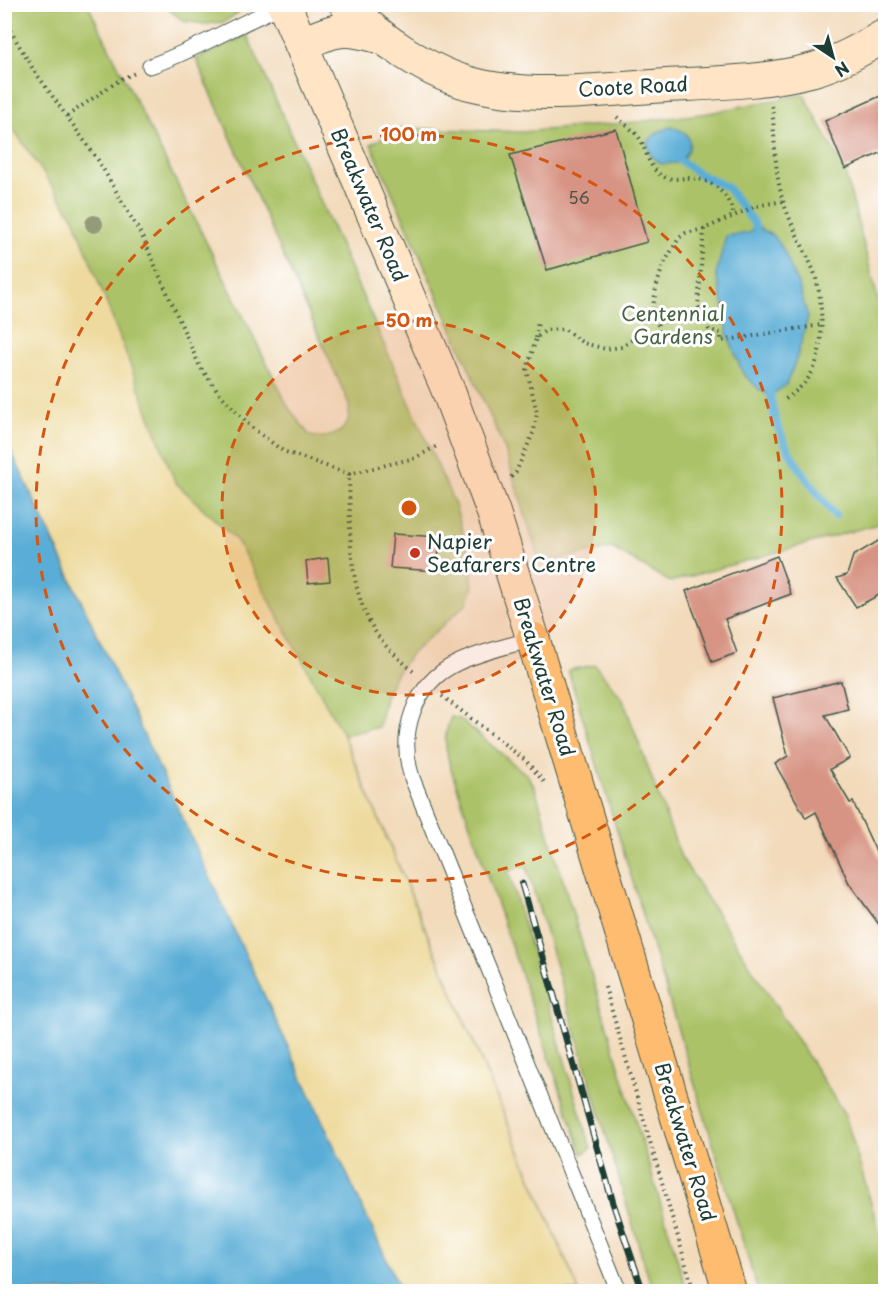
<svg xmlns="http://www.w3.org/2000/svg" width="890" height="1296" font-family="'Playpen Sans',sans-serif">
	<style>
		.green { fill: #acc267; stroke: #66804e; stroke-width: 1.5 }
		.sand { fill: #eeda9e; stroke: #868c69; stroke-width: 1.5 }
		.water { fill: #5aadd6; stroke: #3c7585; stroke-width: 1.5 }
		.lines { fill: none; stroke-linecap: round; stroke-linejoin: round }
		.stream { stroke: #5aadd6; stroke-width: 8 }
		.building { fill: #d79484 }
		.lane-casing { stroke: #3f5548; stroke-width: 17 }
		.secondary-casing { stroke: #3f5548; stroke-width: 35 }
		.highway-casing { stroke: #3f5548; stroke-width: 35 }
		.path { stroke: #3f5548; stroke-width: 4; stroke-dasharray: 1.5 4.5; stroke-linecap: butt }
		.lane { stroke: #fff; stroke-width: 15 }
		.secondary { stroke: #ffe4c6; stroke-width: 33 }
		.highway { stroke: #febc70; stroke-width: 33 }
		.rail-casing { stroke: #1f3d34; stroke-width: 7 }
		.rail { stroke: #fff; stroke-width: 4.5; stroke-dasharray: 14; stroke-linecap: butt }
		.tree { fill: #959a79 }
		.ring { fill: none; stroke: #d45610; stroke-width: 3; stroke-dasharray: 10 8 }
		.poi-dot { fill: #c8321e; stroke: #fff; stroke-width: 2 }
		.labels { text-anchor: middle; stroke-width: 6; stroke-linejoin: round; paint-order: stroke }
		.number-label { font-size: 16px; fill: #4d5348 }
		.street-label { font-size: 20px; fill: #1f3d34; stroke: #fff }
		.park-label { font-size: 20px; fill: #496543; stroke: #fff }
		.poi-label { font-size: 20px; fill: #1f3d34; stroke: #fff; text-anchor: start }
		.centre { fill: #d45610; stroke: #fff; stroke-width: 3 }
		.ring-label { font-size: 18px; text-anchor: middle; font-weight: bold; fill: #d45610; stroke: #fff; stroke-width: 6; stroke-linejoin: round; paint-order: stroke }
	</style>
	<rect width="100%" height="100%" fill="#fff"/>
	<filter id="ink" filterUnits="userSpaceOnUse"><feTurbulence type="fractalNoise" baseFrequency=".0167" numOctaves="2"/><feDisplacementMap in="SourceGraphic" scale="12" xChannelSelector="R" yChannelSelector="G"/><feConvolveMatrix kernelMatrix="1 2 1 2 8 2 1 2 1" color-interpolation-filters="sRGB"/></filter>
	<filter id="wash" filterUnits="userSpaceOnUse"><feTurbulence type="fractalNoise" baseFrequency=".008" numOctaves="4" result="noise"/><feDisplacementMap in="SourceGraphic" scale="24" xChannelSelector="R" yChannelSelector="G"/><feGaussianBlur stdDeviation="1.35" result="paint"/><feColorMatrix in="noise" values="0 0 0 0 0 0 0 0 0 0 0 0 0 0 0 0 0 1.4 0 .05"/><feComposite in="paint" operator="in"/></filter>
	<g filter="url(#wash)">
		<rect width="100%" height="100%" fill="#f2daba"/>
		<g class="green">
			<path d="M 4,5 L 88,5 L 289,408 L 310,436 C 324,439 343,436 348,420 C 350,416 349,409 349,404 L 196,59 L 247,35 L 455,505 L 470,557 L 473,587 L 467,603 L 411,654 L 396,674 L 385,696 L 379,727 L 343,735 L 237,541 L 175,483 L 74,218 L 5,117 Z"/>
			<path d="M 164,5 L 236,5 L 239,12 L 224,22 L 206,24 L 183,21 Z"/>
			<path d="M 804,94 L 845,172 L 885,327 L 885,522 L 670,582 L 612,548 L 540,563 L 505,450 L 371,144 L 401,128 L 522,132 L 637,122 L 709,113 Z"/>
			<path d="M 595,665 L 623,700 L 681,857 L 845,1115 L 885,1250 L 885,1291 L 758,1291 L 568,670 Z"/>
			<path d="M 451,717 L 460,719 L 528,776 L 535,788 L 687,1291 L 654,1291 L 647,1273 L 526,865 L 508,871 L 591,1149 L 582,1154 L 450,766 C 445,747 443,735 451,717 Z"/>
		</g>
		<path class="sand" d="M 5,117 L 74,218 L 175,482 L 237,541 L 343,735 L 579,1291 L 401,1291 L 49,531 L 5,438 Z"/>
		<g class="water">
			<path d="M 671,127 C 694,132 695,150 677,163 L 660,164 L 650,154 L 647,142 L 658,132 Z"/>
			<path d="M 755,225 L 775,237 L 784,251 L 799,287 L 808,317 L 797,357 L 786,385 L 770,396 L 760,390 L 743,374 L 727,333 L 727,319 L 716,274 L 726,236 L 749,233 Z"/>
			<path d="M 5,438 L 169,789 L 401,1291 L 5,1291 Z"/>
		</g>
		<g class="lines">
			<g class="stream">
				<path d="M 681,161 L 701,175 L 727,187 L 755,225 L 757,235"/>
				<path d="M 770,386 C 771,437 806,479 835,516"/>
			</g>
		</g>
		<g id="blocks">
			<g class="building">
				<path d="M 885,94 L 885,151 L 845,169 L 825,121 Z"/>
				<path d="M 616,129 L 647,242 L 547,270 L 510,155 Z"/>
				<path d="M 393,534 L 440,537 L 437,571 L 390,568 Z"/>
				<path d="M 885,537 L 885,592 L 856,607 L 837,578 L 847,575 L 853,556 Z"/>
				<path d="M 777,556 L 791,594 L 725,619 L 737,653 L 712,662 L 686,591 Z"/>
				<path d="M 328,558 L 330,581 L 308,583 L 306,561 Z"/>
				<path d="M 841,681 L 848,709 L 825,715 L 850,758 L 830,769 L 850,803 L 853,802 L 885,871 L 885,933 L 849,883 L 816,812 L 806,818 L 775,764 L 788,756 L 773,698 Z"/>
			</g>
		</g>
	</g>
	<g filter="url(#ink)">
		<use href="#blocks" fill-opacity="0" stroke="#3f5548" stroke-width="1.5"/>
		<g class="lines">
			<g class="lane-casing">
				<g id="lane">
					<path d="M 150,66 C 197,50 238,23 284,5"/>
					<path d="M 533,639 C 508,646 481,652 457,663 C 413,684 398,734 412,778 L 619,1292"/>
				</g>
			</g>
			<g class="secondary-casing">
				<g id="secondary">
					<path d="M 284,4 L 448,390 L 494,514 L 533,639"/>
					<path d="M 346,4 C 377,38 431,75 476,85 C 534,99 599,90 658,86 C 709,83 762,83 812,70 C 838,63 862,49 886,35"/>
					<path d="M 301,44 C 336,29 343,26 380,37"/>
				</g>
			</g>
			<g class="highway-casing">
				<path id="highway" d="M 533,639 L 730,1292"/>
			</g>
			<g class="path">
				<path d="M 4,20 L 33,69 L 98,160 L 142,236 L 200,367 L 221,395 L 251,427 L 283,451 L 349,474 C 351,528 345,588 378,636 C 387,649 402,661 414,672"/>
				<path d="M 772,106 C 775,137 774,171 783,201 C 791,225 803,246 813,269 C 823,295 826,346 812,372 C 806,384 794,393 783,401"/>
				<path d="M 67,116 L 121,79 L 135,73"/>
				<path d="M 617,117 C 624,124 634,130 640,139 C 646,150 648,164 657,172 C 666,181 676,179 687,178 C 712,178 727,192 734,215"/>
				<path d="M 704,229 L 698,306 L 709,330 L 721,333 L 721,341 L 821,325"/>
				<path d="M 536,338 L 538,321"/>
				<path d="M 349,474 L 415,458 L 439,445"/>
				<path d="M 511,477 L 516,472 L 534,431 L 537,413 L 527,370 L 536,338 L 546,330 L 564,329 L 583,343 L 606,349 L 622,347 L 635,338 L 641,338 L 648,341 L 653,340 L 659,335 L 659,327 L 652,314 L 656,288 L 663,265 L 679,238 L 686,233 L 704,229 L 756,206 L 783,201"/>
				<path d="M 442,696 L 525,760 L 546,784"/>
				<path d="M 605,987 L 694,1292"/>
			</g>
			<use href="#lane" class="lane"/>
			<use href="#secondary" class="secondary"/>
			<use href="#highway" class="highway"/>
			<g class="rail-casing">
				<path id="rail" d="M 522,884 L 613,1203 L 643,1292"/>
			</g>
			<use href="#rail" class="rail"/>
		</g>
		<circle class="tree" cx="94" cy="224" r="9"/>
	</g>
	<circle cx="409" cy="508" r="187" fill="#d45610" fill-opacity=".12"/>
	<g class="ring">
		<circle cx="409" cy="508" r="187"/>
		<circle cx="409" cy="508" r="373"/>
	</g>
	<circle class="poi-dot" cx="415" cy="553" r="6"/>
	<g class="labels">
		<g class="number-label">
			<text x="579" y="204">56</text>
		</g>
		<g class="street-label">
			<text transform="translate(633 87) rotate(-3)" y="7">Coote Road</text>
			<text transform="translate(369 205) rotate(67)" y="7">Breakwater Road</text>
			<text transform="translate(544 677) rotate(73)" y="7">Breakwater Road</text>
			<text transform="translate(685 1142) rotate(73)" y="7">Breakwater Road</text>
		</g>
		<g class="park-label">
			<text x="673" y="321">Centennial<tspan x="673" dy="23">Gardens</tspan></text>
		</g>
		<g class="poi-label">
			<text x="427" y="549">Napier<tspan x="427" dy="23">Seafarers' Centre</tspan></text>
		</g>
	</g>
	<circle cx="409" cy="508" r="9" class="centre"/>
	<g class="ring-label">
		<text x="409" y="141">100 m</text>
		<text x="409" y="327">50 m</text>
	</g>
	<rect width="890" height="1296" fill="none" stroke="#fff" stroke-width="24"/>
	<g transform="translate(833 57) rotate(144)" stroke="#ffffff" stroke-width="4.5" paint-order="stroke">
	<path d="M0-4.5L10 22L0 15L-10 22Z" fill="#1f3d34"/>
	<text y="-9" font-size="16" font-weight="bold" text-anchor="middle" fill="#1f3d34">N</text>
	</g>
</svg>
